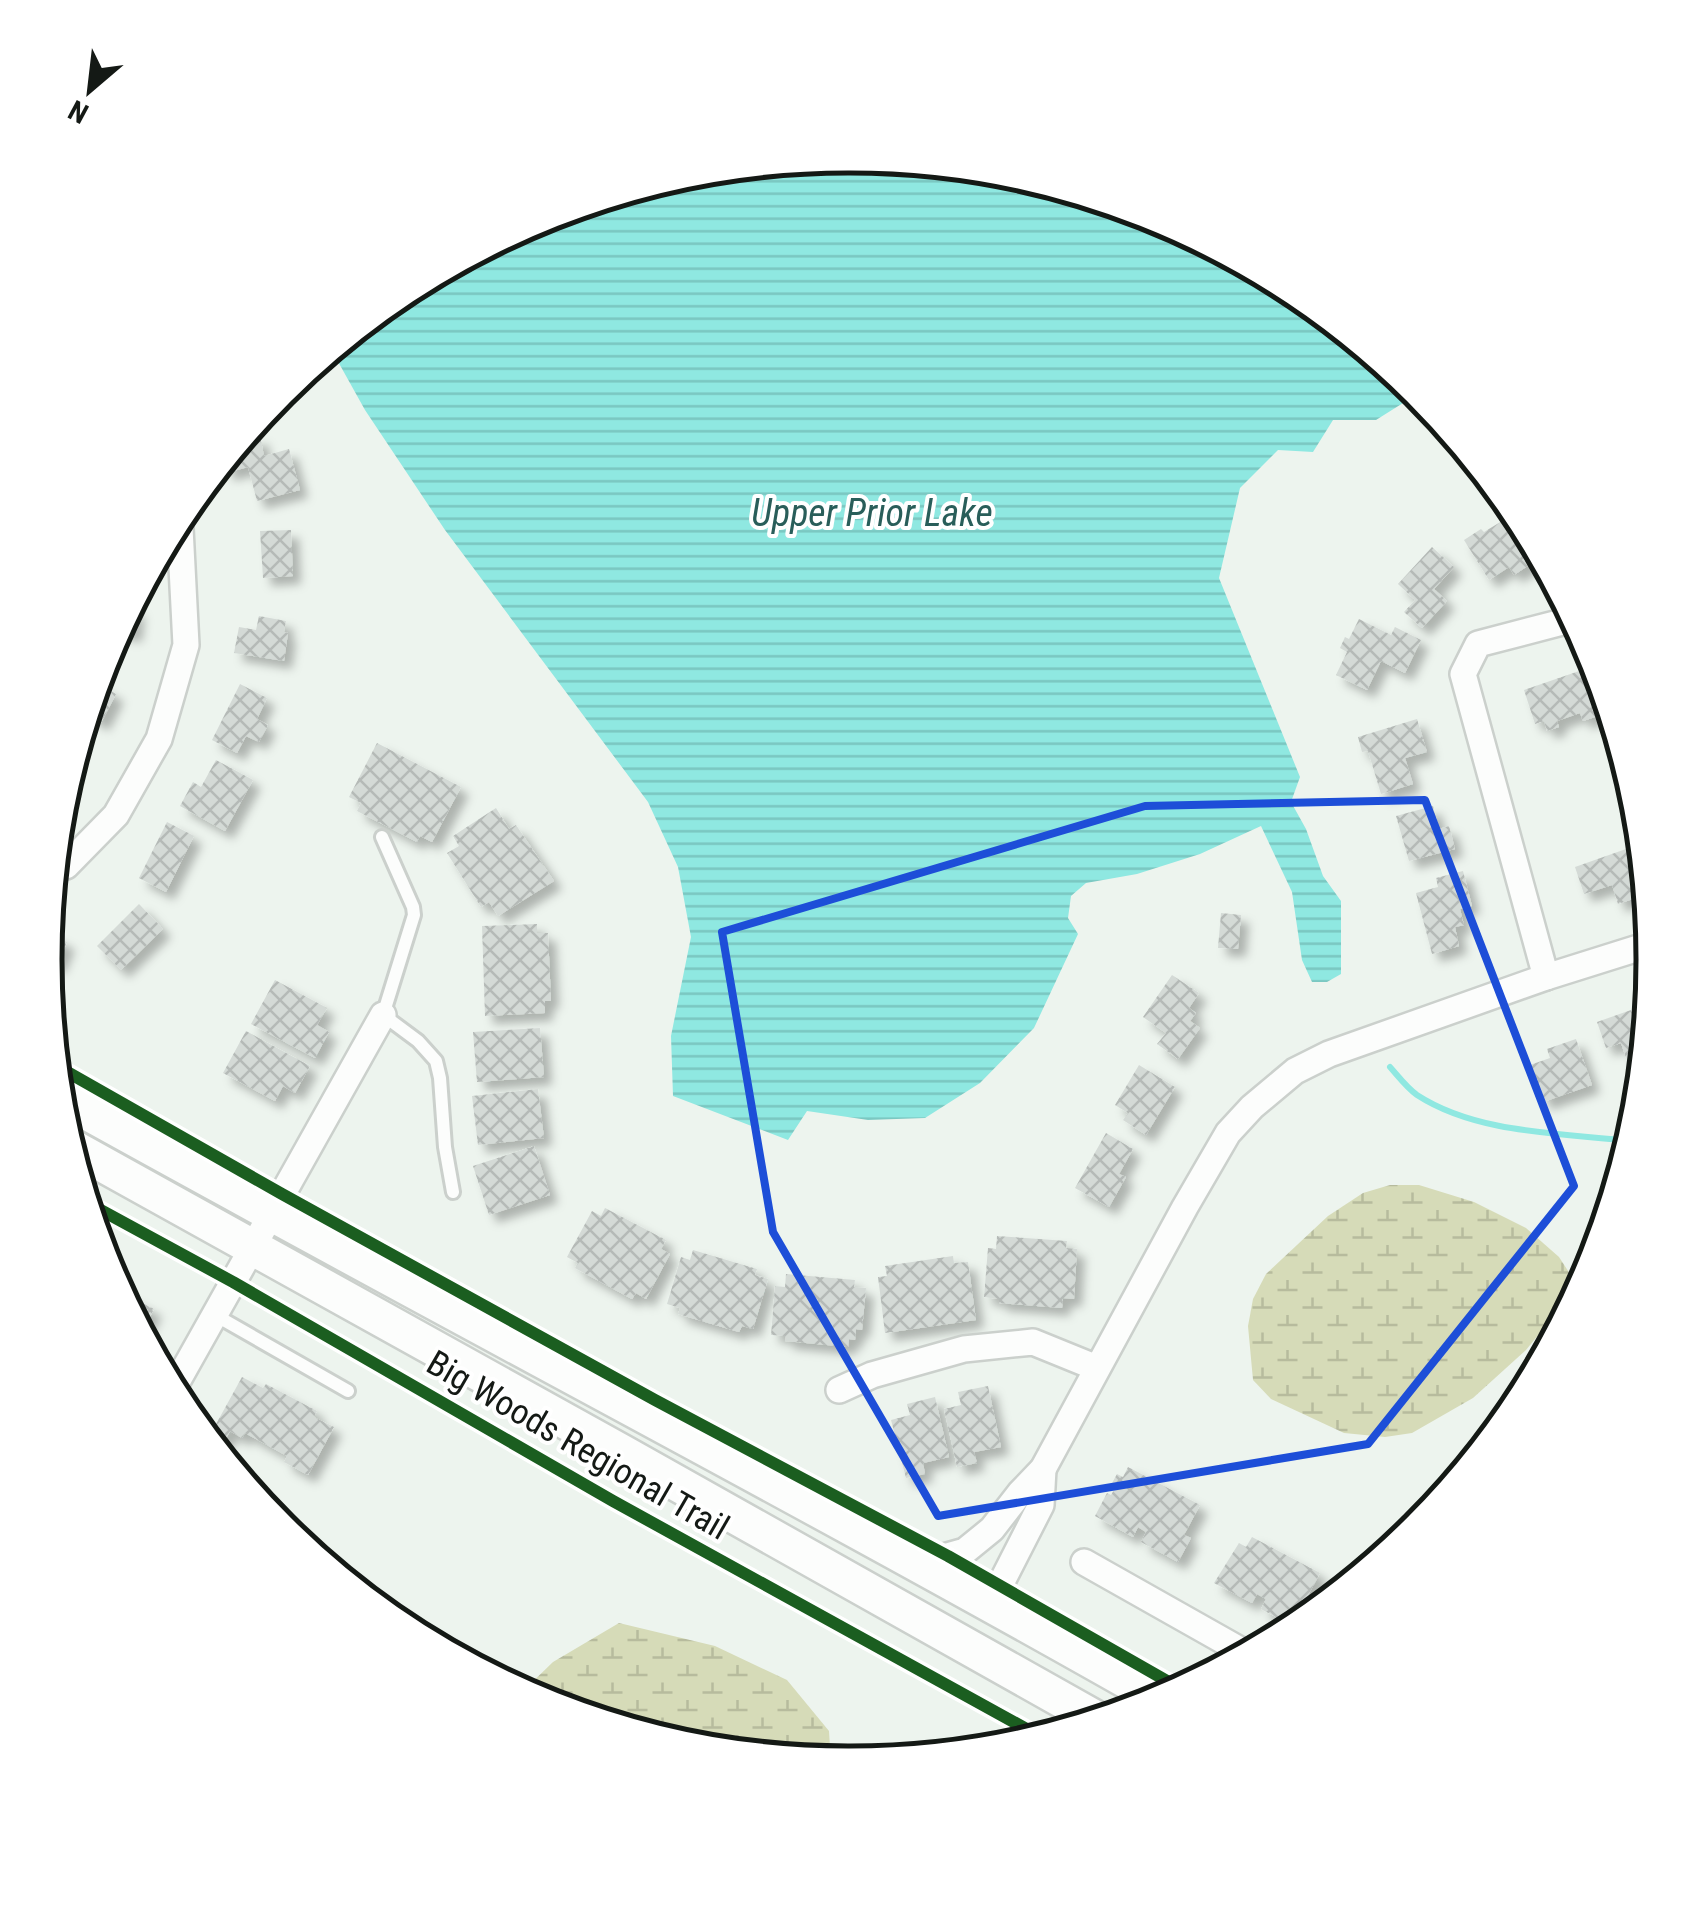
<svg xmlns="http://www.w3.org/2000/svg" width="1698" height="1919" font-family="'Roboto Condensed',sans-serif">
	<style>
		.wetland { fill: url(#wetland-marsh) }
		.water { fill: url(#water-rules) }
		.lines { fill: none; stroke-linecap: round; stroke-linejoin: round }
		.stream { stroke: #8fe8e1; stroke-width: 6 }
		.building { fill: url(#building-cross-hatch); filter: url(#shadow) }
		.lane-casing { stroke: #cbd0cc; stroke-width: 18 }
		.street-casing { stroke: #cbd0cc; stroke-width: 30 }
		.secondary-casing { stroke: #cbd0cc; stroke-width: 40 }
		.lane { stroke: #fcfdfc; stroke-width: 12 }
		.street { stroke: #fcfdfc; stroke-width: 25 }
		.secondary { stroke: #fcfdfc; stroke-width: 35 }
		.cycleway-casing { stroke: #fff; stroke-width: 19 }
		.cycleway { stroke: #1b5e20; stroke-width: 12 }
		.marked { fill: none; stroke: #1d4ed8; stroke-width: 8; stroke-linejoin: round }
		.labels { text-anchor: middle; stroke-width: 8; stroke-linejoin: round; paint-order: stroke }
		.street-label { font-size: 35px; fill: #141915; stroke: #fff }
		.water-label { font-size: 38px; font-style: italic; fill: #295e5a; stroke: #fff }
		.rim { fill: none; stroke: #141915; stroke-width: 5 }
	</style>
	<defs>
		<pattern id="wetland-marsh" width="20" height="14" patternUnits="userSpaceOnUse" patternTransform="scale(2.5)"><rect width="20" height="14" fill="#d6dbb8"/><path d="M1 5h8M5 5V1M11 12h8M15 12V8" fill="none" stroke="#b7bb9d"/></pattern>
		<pattern id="water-rules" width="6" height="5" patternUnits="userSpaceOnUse" patternTransform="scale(2.5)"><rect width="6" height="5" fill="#8fe8e1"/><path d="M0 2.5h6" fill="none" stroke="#7ac6c0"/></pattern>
		<pattern id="building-cross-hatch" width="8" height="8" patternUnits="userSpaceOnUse" patternTransform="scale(2.5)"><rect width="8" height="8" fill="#d4dad6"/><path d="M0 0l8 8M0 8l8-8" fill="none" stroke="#b5bab7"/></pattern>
		<filter id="shadow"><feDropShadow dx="8" dy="8" stdDeviation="5" flood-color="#0004"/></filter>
	</defs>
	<rect width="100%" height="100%" fill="#edf4ee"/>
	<g class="wetland">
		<path d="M 1390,1185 L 1419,1185 L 1474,1202 L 1526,1228 L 1559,1257 L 1572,1277 L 1553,1317 L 1526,1350 L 1473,1398 L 1412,1433 L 1385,1437 L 1344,1433 L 1271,1399 L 1253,1380 L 1248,1326 L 1253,1299 L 1266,1274 L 1328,1216 L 1363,1193 Z"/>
		<path d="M 619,1623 L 715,1646 L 787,1680 L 829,1731 L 831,1762 L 692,1748 L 541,1702 L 522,1692 L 553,1662 Z"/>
	</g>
	<path class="water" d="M 850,156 L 1006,171 L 1157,217 L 1296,291 L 1419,393 L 1376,420 L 1333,420 L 1313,452 L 1278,450 L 1240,488 L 1219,578 L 1300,777 L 1291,802 L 1306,829 L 1323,876 L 1341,901 L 1341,974 L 1327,982 L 1312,982 L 1302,960 L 1292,892 L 1261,826 L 1200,854 L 1137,874 L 1086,883 L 1071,896 L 1068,918 L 1078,934 L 1034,1028 L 980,1083 L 925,1118 L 868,1120 L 807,1111 L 788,1140 L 673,1096 L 671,1036 L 691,937 L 678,867 L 648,802 L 445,530 L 365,410 L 331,349 L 403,291 L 542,216 L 693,171 Z"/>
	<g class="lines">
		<path class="stream" d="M 1390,1067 C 1398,1076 1407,1088 1417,1095 C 1477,1134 1561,1133 1630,1141"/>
	</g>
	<g class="building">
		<path d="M 260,436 L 264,456 L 289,449 L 300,490 L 257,501 L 248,467 L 226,473 L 223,461 L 239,442 Z"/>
		<path d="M 1502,521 L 1514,538 L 1527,530 L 1541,557 L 1514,575 L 1509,567 L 1489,580 L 1464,540 L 1481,529 L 1484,532 Z"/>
		<path d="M 291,530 L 293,576 L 263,578 L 260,531 Z"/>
		<path d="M 1432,547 L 1454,567 L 1434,589 L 1447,601 L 1422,628 L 1404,612 L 1415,600 L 1398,584 Z"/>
		<path d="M 130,608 L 137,609 L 134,634 L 117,632 Z"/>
		<path d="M 259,616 L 286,621 L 284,632 L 288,633 L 284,661 L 234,653 L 239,627 L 256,630 Z"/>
		<path d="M 1359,619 L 1391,635 L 1395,627 L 1421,640 L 1405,673 L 1381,661 L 1367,690 L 1336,675 L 1347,652 L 1340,648 L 1345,637 L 1349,639 Z"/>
		<path d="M 1585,669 L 1601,715 L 1583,721 L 1580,713 L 1557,721 L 1559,727 L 1547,731 L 1544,721 L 1535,724 L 1524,690 Z"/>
		<path d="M 97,683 L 116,694 L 101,723 L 87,715 Z"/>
		<path d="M 240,684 L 267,698 L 257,719 L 268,725 L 259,742 L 246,736 L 237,753 L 212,740 Z"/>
		<path d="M 1417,719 L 1427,752 L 1405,758 L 1413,784 L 1381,794 L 1368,751 L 1362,752 L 1358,737 Z"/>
		<path d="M 377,743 L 461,787 L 432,842 L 420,836 L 417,842 L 357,811 L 361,803 L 349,797 Z"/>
		<path d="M 216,760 L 253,780 L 225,831 L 180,806 L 193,782 L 201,787 Z"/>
		<path d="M 1433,806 L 1439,829 L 1449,826 L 1455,849 L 1409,861 L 1396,816 Z"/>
		<path d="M 496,808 L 509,829 L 516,825 L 554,881 L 498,916 L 489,902 L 481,907 L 447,853 L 459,846 L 453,836 Z"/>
		<path d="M 167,822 L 194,836 L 166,892 L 139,878 Z"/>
		<path d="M 1626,849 L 1642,896 L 1618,904 L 1612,885 L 1584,894 L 1575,867 Z"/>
		<path d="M 1463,871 L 1472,906 L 1460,909 L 1464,925 L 1455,927 L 1459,946 L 1432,954 L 1416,893 L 1438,887 L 1436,878 Z"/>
		<path d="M 139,904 L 163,929 L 121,970 L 97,946 Z"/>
		<path d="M 1221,913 L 1241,915 L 1238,949 L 1218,948 Z"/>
		<path d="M 537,924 L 537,933 L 548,933 L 551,1001 L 545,1001 L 545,1013 L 485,1016 L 482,926 Z"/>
		<path d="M 48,933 L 67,942 L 57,966 L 45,961 Z"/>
		<path d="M 1172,975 L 1199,993 L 1189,1008 L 1196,1013 L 1190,1021 L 1200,1028 L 1178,1059 L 1157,1044 L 1166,1033 L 1143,1017 Z"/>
		<path d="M 275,980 L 327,1008 L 317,1025 L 329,1032 L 315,1058 L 251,1024 Z"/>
		<path d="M 1631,1010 L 1635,1021 L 1647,1016 L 1644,1052 L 1626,1058 L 1621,1043 L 1606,1048 L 1597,1022 Z"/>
		<path d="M 540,1028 L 544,1077 L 477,1082 L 473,1032 Z"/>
		<path d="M 246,1031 L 310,1066 L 295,1093 L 283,1086 L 275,1101 L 223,1073 Z"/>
		<path d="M 1576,1039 L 1592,1085 L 1543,1102 L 1530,1065 L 1550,1058 L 1547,1049 Z"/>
		<path d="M 1139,1065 L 1175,1087 L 1146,1135 L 1123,1120 L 1128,1113 L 1115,1105 Z"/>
		<path d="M 538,1089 L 544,1138 L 478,1145 L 472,1096 Z"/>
		<path d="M 1106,1133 L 1133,1149 L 1119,1174 L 1126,1177 L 1109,1207 L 1075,1188 Z"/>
		<path d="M 534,1146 L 550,1195 L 489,1215 L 473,1166 Z"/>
		<path d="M 605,1208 L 666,1240 L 661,1249 L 670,1254 L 646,1299 L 636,1293 L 632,1299 L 575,1268 L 578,1263 L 567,1257 L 592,1211 L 601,1216 Z"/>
		<path d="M 997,1236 L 1067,1241 L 1066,1248 L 1077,1249 L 1074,1299 L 1063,1298 L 1062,1308 L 999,1303 L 999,1299 L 984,1297 L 988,1248 L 996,1249 Z"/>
		<path d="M 693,1250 L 757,1269 L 755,1275 L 768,1279 L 753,1329 L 742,1326 L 739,1332 L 678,1314 L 680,1308 L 667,1304 L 681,1257 L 690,1260 Z"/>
		<path d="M 953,1256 L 954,1263 L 968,1262 L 976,1320 L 885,1333 L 878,1277 L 887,1276 L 885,1266 Z"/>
		<path d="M 786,1274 L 855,1280 L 854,1287 L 866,1288 L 862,1330 L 856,1329 L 855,1340 L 849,1339 L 848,1347 L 785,1341 L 786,1336 L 771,1335 L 775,1286 L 785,1287 Z"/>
		<path d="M 119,1291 L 154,1309 L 142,1332 L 147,1334 L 145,1339 Z"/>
		<path d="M 242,1377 L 263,1388 L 266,1384 L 317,1411 L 314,1417 L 334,1427 L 308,1475 L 284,1462 L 287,1456 L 245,1433 L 242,1438 L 230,1431 L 224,1442 L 210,1435 Z"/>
		<path d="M 988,1386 L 1001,1447 L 974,1452 L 977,1463 L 957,1467 L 944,1409 L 961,1405 L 958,1392 Z"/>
		<path d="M 935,1397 L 949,1457 L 923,1463 L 925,1474 L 906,1478 L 891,1420 L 910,1415 L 907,1404 Z"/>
		<path d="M 1128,1467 L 1200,1505 L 1184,1535 L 1191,1538 L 1178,1562 L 1141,1542 L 1146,1532 L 1138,1527 L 1133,1537 L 1095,1516 L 1107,1493 L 1111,1495 L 1115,1488 L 1111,1485 L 1117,1474 L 1123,1477 Z"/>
		<path d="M 1252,1537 L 1320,1573 L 1303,1605 L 1310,1609 L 1303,1622 L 1296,1628 L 1261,1609 L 1266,1599 L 1257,1594 L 1252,1603 L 1214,1583 L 1239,1543 L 1246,1547 Z"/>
	</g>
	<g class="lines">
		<g class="lane-casing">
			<g id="lane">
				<path d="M 382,837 L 413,907 L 414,915 L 383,1015 L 418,1041 L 436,1061 L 440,1078 L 445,1147 L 453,1192"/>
				<path d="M 215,1315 L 348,1391"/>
			</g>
		</g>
		<g class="street-casing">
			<g id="street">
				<path d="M 55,859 L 66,866 L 116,815 L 159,739 L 186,645 L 180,528 L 177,519"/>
				<path d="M 1546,977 L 1463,674 L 1478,644 L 1574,619"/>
				<path d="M 839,1390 L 872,1375 L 964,1349 L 1033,1342 L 1097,1368"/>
				<path d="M 172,1391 L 383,1015"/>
				<path d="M 1084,1562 L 1247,1654"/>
				<path d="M 919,1564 L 965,1551 L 992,1529 L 1020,1493 L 1043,1469 L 1185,1207 L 1228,1133 L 1252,1107 L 1295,1071 L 1329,1054 L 1546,977 L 1651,944"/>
				<path d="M 991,1603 L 1041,1505 L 1043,1469"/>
			</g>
		</g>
		<g class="secondary-casing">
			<g id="secondary">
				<path d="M 58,1096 C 424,1300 797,1493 1161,1700"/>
				<path d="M 70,1146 L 623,1453 L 1098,1720"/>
			</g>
		</g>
		<use href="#lane" class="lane"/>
		<use href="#street" class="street"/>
		<use href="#secondary" class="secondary"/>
		<g class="cycleway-casing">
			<g id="cycleway">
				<path d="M 55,1065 L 282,1194 L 655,1400 L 948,1556 L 1181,1689"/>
				<path d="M 86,1202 L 233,1282 L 613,1501 L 1041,1737"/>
			</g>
		</g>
		<use href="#cycleway" class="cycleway"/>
	</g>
	<path class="marked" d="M 1425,800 L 1574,1186 L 1368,1444 L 938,1516 L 773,1232 L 722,932 L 1145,806 Z"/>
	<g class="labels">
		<g class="street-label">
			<text transform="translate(578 1445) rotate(30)" y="12">Big Woods Regional Trail</text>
		</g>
		<g class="water-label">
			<text x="872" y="526">Upper Prior Lake</text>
		</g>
	</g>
	<path d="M0 0H1698V1919H0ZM848 173H850A786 786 0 0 1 1636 959V960A786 786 0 0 1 850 1746H848A786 786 0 0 1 62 960V959A786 786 0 0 1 848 173Z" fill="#fff" fill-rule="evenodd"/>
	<path class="rim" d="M848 173H850A786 786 0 0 1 1636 959V960A786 786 0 0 1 850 1746H848A786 786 0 0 1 62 960V959A786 786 0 0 1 848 173Z"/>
	<g transform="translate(90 90) rotate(208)" stroke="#ffffff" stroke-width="8" paint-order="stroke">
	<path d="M0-8L18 38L0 25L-18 38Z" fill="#141915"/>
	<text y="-15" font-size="28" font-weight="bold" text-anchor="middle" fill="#141915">N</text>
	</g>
</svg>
